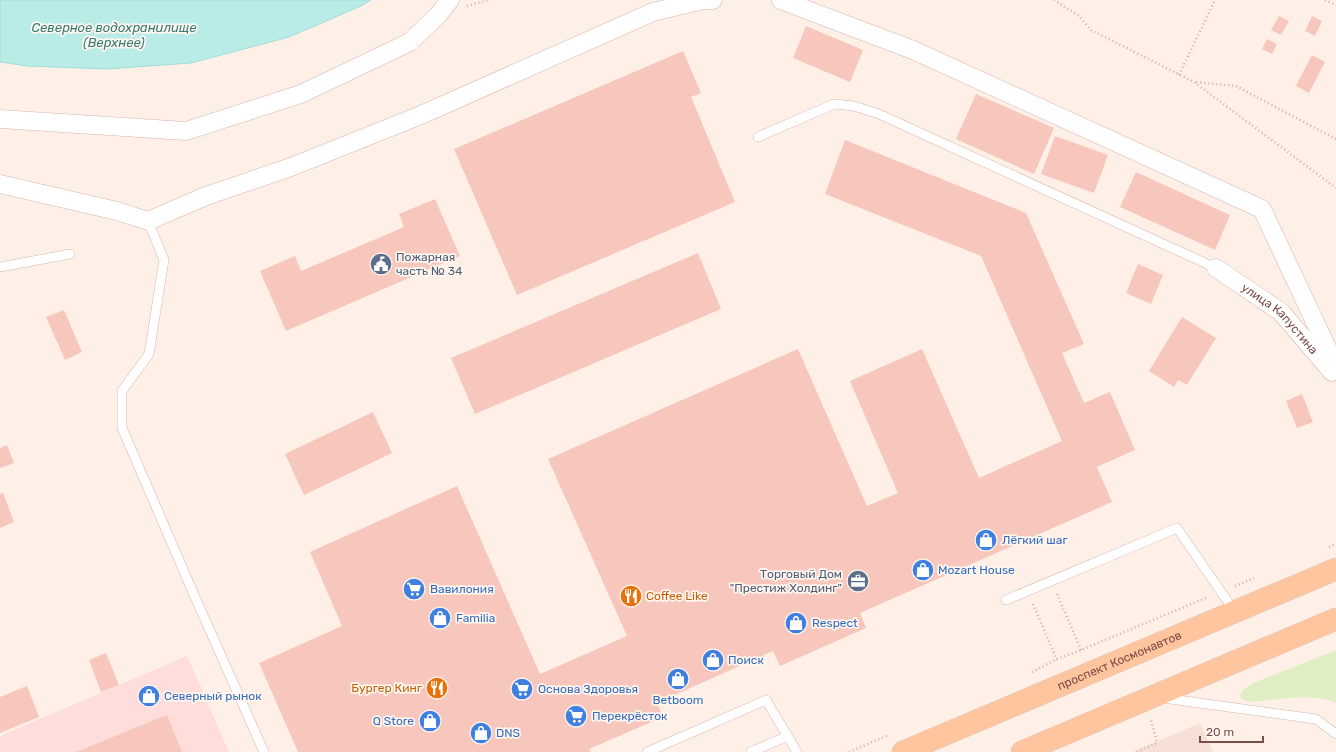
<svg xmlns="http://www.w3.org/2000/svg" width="1336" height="752" font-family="Rubik,sans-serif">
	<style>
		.residential { fill: #f7e0d5 }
		.commercial { fill: #ffdddb }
		.green { fill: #dfefc3 }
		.water { fill: #b9ebe7; stroke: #9eded9 }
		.building { fill: #f7c6bc }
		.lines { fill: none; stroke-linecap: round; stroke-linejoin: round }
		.lane-casing { stroke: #d5b6ae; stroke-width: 10 }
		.street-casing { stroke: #d5b6ae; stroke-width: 19 }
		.primary-casing { stroke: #dacdcc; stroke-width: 23 }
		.path { stroke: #dda89e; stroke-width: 2.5; stroke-dasharray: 1 3; stroke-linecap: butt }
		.lane { stroke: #fff; stroke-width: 9 }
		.street { stroke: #fff; stroke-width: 18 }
		.primary { stroke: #ffc59e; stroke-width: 22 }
		.labels { text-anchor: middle; stroke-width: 3.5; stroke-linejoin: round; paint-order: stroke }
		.service-label { font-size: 12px; fill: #4e5e75; stroke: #fff6f0; text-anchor: start }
		.street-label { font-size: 12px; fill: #7c4e48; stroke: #fff6f0 }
		.shop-label { font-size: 12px; fill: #366cbe; stroke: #fff6f0; text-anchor: start }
		.food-label { font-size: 12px; fill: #c56008; stroke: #fff6f0; text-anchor: start }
		.water-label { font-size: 13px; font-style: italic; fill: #367b76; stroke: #fff6f0 }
	</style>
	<rect width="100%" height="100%" fill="#fff0e7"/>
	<path class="residential" d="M 1200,723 L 1213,752 L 1132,752 Z"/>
	<path class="commercial" d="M 187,656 L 229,752 L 0,752 L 0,736 Z"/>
	<path class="green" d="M 1336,650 L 1336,703 C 1310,692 1278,700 1251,702 L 1246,701 L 1241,698 L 1240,695 L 1244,689 L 1253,683 Z"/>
	<path class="water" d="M 0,0 L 371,0 L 361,6 L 289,37 L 191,63 L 107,69 L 27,66 L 0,62 Z"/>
	<g class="building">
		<path d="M 1279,16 L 1289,21 L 1281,35 L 1271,30 Z"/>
		<path d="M 1312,16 L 1322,21 L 1315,36 L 1305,31 Z"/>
		<path d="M 806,26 L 863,50 L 850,82 L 793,58 Z"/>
		<path d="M 1267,39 L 1277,44 L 1272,54 L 1262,49 Z"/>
		<path d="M 683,51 L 701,93 L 691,97 L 735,202 L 517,295 L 454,149 Z"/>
		<path d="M 1312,55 L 1325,62 L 1309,93 L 1296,86 Z"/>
		<path d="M 976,94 L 1054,128 L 1034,174 L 956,139 Z"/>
		<path d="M 1055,136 L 1108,155 L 1094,193 L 1041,174 Z"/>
		<path d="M 845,140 L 1026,213 L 1084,344 L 1062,353 L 1084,403 L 1110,392 L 1135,450 L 1097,467 L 1112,502 L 860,613 L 866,628 L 780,666 L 773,651 L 657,703 L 663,717 L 589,749 L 591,752 L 298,752 L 259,663 L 342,626 L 310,552 L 457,486 L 540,674 L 627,636 L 548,459 L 798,349 L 867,506 L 898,493 L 850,381 L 922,349 L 979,478 L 1062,441 L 981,256 L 825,194 Z"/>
		<path d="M 1136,172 L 1230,215 L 1215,250 L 1120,207 Z"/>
		<path d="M 435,199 L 460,256 L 286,331 L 260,271 L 295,256 L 301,271 L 404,227 L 399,214 Z"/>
		<path d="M 698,253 L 721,309 L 475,414 L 451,358 Z"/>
		<path d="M 1138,264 L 1163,275 L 1151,304 L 1126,293 Z"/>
		<path d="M 64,310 L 82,352 L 65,360 L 46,317 Z"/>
		<path d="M 1182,317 L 1216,338 L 1187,385 L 1178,380 L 1174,387 L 1149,371 Z"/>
		<path d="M 1302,394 L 1313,422 L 1297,428 L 1286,401 Z"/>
		<path d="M 373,412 L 392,453 L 304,495 L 285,454 Z"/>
		<path d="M 7,445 L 14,463 L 0,468 L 0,448 Z"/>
		<path d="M 3,493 L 14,522 L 0,528 L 0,494 Z"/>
		<path d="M 106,653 L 119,685 L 101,692 L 89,660 Z"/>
		<path d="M 27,686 L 39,717 L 0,733 L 0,697 Z"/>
		<path d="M 167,715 L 182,752 L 76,752 Z"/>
	</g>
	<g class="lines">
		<g class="lane-casing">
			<g id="lane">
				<path d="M 758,137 L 834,104 L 854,106 L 879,114 L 1216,268"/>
				<path d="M 148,221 L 164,260 L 149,354 L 122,391 L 122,428 L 195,597 L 264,752"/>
				<path d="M 0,267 L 70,254"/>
				<path d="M 1006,600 L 1177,528 L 1235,612"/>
				<path d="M 1163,698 L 1316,719 L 1336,734"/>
				<path d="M 647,752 L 766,700 L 797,752"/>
				<path d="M 751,752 L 788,736"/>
			</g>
		</g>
		<g class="street-casing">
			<g id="street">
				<path d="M 781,0 L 913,50 L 1262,209 L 1336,367"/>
				<path d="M 0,119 L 186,131 L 301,94 L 410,42 L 438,15 L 450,0"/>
				<path d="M 0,184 L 117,211 L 148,221 L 206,196 L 291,167 L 421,115 L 653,12 L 703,0 L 713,0"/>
				<path id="s1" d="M 1216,268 L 1281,312 L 1332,372"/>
			</g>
		</g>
		<g class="primary-casing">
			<g id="primary">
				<path id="s2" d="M 903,752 L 1336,569"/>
				<path d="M 1022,752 L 1336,619"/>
			</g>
		</g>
		<g class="path">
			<path d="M 1054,0 L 1079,16 L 1091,30 L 1194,82"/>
			<path d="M 1325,0 L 1336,5"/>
			<path d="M 467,6 L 488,0"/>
			<path d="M 1179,75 L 1215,0"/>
			<path d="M 1336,139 L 1236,86 L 1194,82 L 1336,188"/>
			<path d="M 1329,547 L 1336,544"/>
			<path d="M 1235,586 L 1254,578"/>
			<path d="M 1057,594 L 1082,652"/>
			<path d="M 1033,604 L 1057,660"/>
			<path d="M 1032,672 L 1057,659 L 1081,650 L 1208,597"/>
			<path d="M 849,752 L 889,735"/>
			<path d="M 1137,752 L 1157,743 L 1151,720"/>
		</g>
		<use href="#lane" class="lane"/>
		<use href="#street" class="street"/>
		<use href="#primary" class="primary"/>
	</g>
	<defs>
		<g id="civic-disc" transform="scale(1.15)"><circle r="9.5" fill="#5c6f8a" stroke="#fff6f0"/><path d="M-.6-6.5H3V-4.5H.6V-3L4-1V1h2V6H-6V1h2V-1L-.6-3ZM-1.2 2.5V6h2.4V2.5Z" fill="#fff"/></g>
		<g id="shop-disc" transform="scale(1.15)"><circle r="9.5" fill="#3f7fe0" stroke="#fff6f0"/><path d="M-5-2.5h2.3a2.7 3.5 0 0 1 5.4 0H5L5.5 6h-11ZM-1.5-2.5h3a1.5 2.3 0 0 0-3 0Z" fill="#fff"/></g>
		<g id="office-disc" transform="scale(1.15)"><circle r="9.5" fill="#5c6f8a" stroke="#fff6f0"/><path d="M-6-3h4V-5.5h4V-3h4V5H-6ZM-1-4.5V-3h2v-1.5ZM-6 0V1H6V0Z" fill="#fff"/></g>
		<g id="supermarket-disc" transform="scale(1.15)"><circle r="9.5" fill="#3f7fe0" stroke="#fff6f0"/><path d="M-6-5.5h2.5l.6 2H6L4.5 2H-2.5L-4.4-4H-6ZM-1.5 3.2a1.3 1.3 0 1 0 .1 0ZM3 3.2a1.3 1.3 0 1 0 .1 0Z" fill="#fff"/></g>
		<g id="restaurant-disc" transform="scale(1.15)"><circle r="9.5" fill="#e8710a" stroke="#fff6f0"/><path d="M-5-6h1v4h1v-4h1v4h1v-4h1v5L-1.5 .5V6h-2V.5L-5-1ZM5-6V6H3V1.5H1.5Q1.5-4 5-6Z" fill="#fff"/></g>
	</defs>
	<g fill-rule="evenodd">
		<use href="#civic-disc" x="381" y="264"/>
		<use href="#shop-disc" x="986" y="540"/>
		<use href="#shop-disc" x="923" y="570"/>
		<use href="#office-disc" x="858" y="581"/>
		<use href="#supermarket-disc" x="414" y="589"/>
		<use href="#restaurant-disc" x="631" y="596"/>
		<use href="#shop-disc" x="440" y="618"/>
		<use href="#shop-disc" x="796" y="623"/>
		<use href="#shop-disc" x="713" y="660"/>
		<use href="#shop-disc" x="678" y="679"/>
		<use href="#restaurant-disc" x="437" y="688"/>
		<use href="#supermarket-disc" x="522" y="689"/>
		<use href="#shop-disc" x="149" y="696"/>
		<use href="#supermarket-disc" x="576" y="716"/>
		<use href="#shop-disc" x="430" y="721"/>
		<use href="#shop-disc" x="481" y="733"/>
	</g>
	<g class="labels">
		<g class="service-label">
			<text x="396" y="261">Пожарная<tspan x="396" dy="14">часть № 34</tspan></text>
			<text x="842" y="578" text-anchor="end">Торговый Дом<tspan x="842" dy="14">"Престиж Холдинг"</tspan></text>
		</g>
		<g class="street-label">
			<text dy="4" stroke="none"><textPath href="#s1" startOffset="82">улица Капустина</textPath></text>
			<text dy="4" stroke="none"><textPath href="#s2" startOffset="235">проспект Космонавтов</textPath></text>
		</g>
		<g class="shop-label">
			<text x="1002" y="544">Лёгкий шаг</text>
			<text x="938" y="574">Mozart House</text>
			<text x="430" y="593">Вавилония</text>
			<text x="456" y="622">Familia</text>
			<text x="812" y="627">Respect</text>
			<text x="728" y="664">Поиск</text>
			<text x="538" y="693">Основа Здоровья</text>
			<text x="164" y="700">Северный рынок</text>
			<text x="678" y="704" text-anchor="middle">Betboom</text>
			<text x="592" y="720">Перекрёсток</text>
			<text x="414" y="725" text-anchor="end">Q Store</text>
			<text x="496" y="737">DNS</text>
		</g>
		<g class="food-label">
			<text x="646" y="600">Coffee Like</text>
			<text x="422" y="692" text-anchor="end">Бургер Кинг</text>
		</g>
		<g class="water-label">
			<text x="114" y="32">Северное водохранилище<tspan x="114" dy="15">(Верхнее)</tspan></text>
		</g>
	</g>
	<path d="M1200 736v6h63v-6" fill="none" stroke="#7c4e48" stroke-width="2"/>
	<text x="1206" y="736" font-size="12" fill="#7c4e48" stroke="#fff6f0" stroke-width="3" paint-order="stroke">20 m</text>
</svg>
